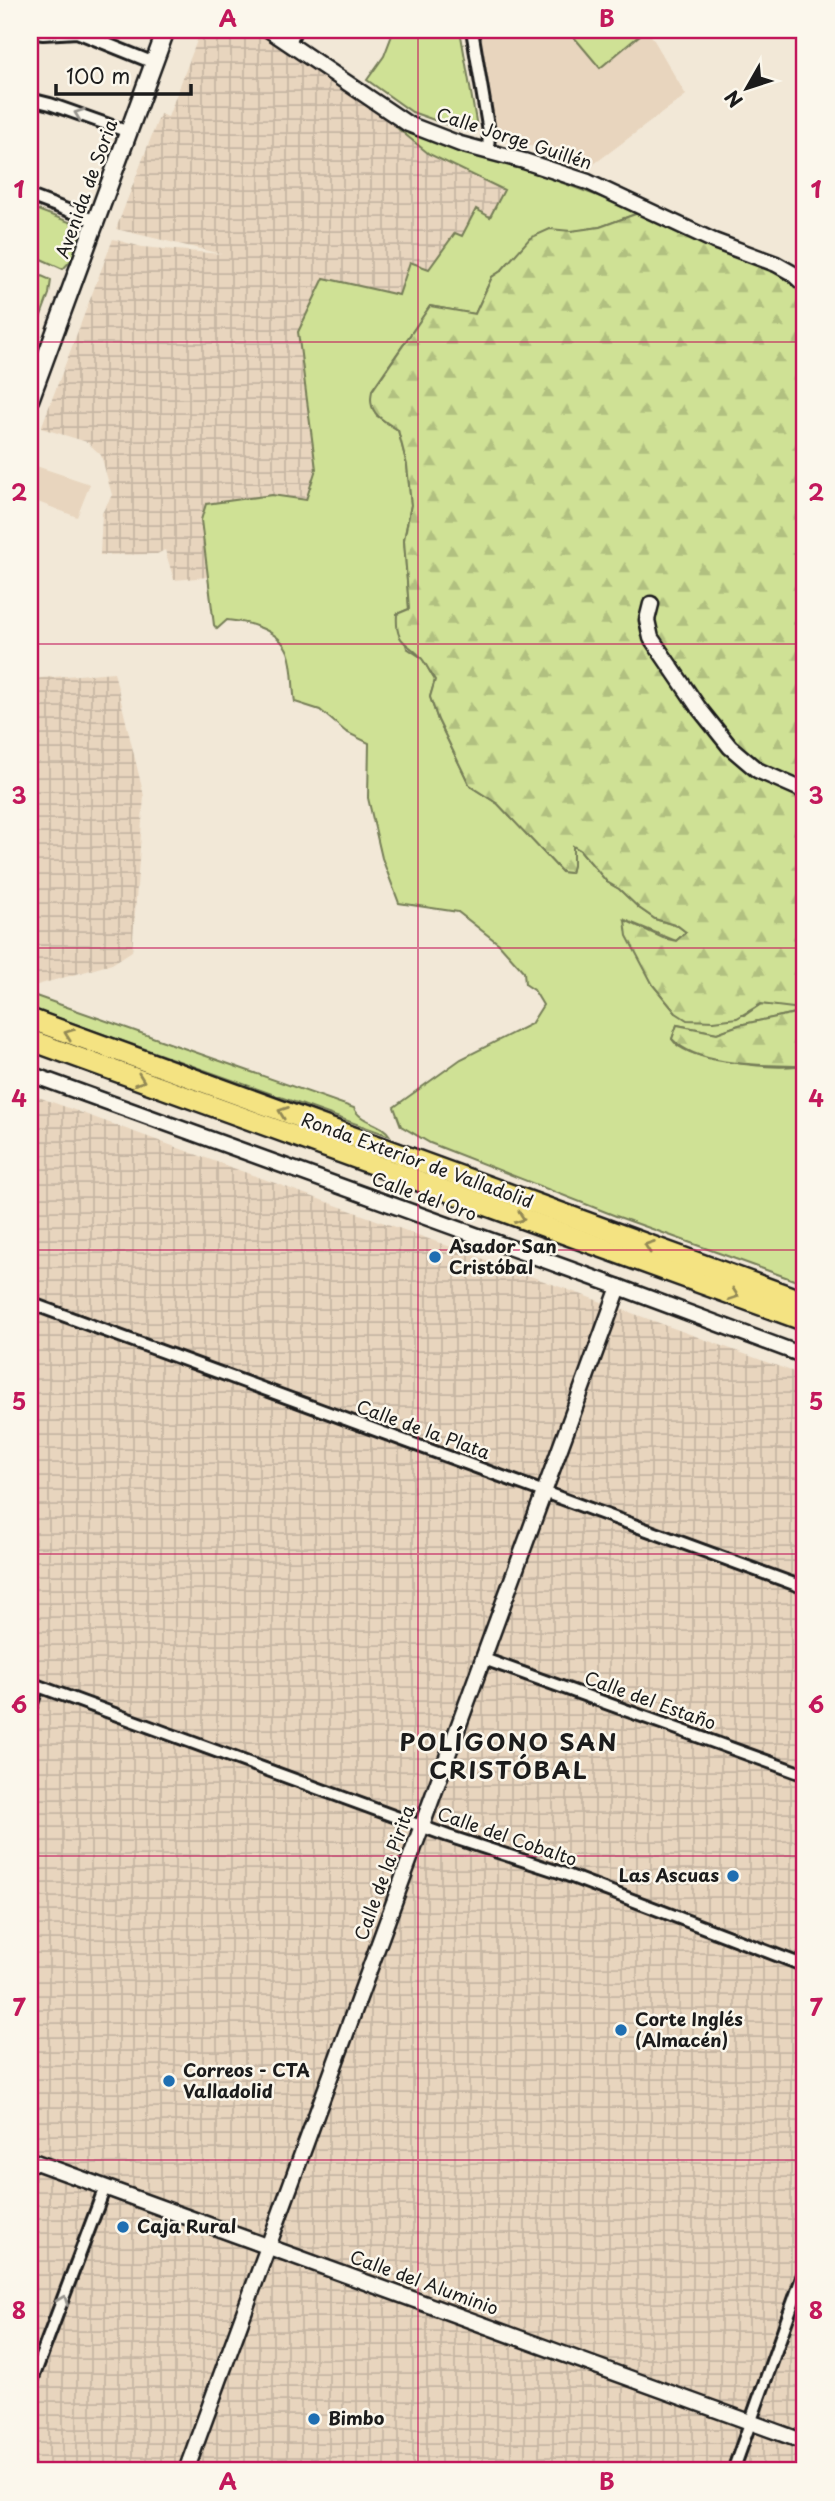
<svg xmlns="http://www.w3.org/2000/svg" width="835" height="2501" font-family="'Playpen Sans',sans-serif">
	<style>
		.built { fill: #e8d5be }
		.industrial { fill: url(#industrial-grid) }
		.grass { fill: #cfe195; stroke: #767e58; stroke-width: 2 }
		.forest { fill: url(#forest-firs); stroke: #767e58; stroke-width: 2 }
		.lines { fill: none; stroke-linecap: round; stroke-linejoin: round }
		.minor-casing { stroke: #1c1c1c; stroke-width: 16 }
		.tertiary-casing { stroke: #1c1c1c; stroke-width: 19 }
		.secondary-casing { stroke: #1c1c1c; stroke-width: 21 }
		.motorway-casing { stroke: #1c1c1c; stroke-width: 24 }
		.minor { stroke: #fbf7ec; stroke-width: 10 }
		.tertiary { stroke: #fbf7ec; stroke-width: 14 }
		.secondary { stroke: #fbf7ec; stroke-width: 16 }
		.motorway { stroke: #f4e382; stroke-width: 19 }
		.oneway { stroke: #97948e }
		.oneway2 { stroke: #938954 }
		.grid { fill: none; stroke: #c2185b; stroke-width: 2; stroke-opacity: 0.55 }
		.poi-dot { fill: #1f6fb2; stroke: #fbf7ec; stroke-width: 2.5 }
		.labels { text-anchor: middle; stroke-width: 5; stroke-linejoin: round; paint-order: stroke }
		.street-label { font-size: 18px; fill: #1c1c1c; stroke: #fbf7ec }
		.poi-label { font-size: 18px; font-weight: bold; fill: #1c1c1c; stroke: #fbf7ec; text-anchor: start }
		.district-label { font-size: 24px; font-weight: bold; letter-spacing: 2px; fill: #1c1c1c; stroke: #fbf7ec }
		.neatline { fill: none; stroke: #c2185b; stroke-width: 2.5 }
		.grid-label { font-size: 23px; text-anchor: middle; font-weight: bold; fill: #c2185b }
	</style>
	<defs>
		<pattern id="industrial-grid" width="8" height="8" patternUnits="userSpaceOnUse" patternTransform="scale(1.75)"><rect width="8" height="8" fill="#e8d5be"/><path d="M0 4h8M4 0v8" fill="none" stroke="#c6b6a3"/></pattern>
		<pattern id="forest-firs" width="22" height="20" patternUnits="userSpaceOnUse" patternTransform="scale(1.75)"><rect width="22" height="20" fill="#cfe195"/><path d="M5 1l3.5 6h-7zM16 11l3.5 6h-7z" fill="#b1c080"/></pattern>
	</defs>
	<rect width="100%" height="100%" fill="#f2e8d7"/>
	<filter id="ink" filterUnits="userSpaceOnUse"><feTurbulence type="fractalNoise" baseFrequency=".0143" numOctaves="2"/><feDisplacementMap in="SourceGraphic" scale="14" xChannelSelector="R" yChannelSelector="G"/><feConvolveMatrix kernelMatrix="1 2 1 2 8 2 1 2 1" color-interpolation-filters="sRGB"/></filter>
	<g filter="url(#ink)">
		<g class="built">
			<path d="M 480,30 L 648,30 L 686,95 L 590,167 L 496,134 Z"/>
			<path d="M 30,464 L 90,484 L 77,517 L 30,499 Z"/>
		</g>
		<g class="industrial">
			<path d="M 201,30 L 256,30 L 396,127 L 429,154 L 504,189 L 490,217 L 477,209 L 462,237 L 455,233 L 429,270 L 399,295 L 324,278 L 298,332 L 316,469 L 306,501 L 272,495 L 201,520 L 208,577 L 174,580 L 165,550 L 157,554 L 100,555 L 102,513 L 112,495 L 101,455 L 87,442 L 41,428 L 113,239 L 142,247 L 221,254 L 116,229 L 160,114 L 168,117 Z"/>
			<path d="M 114,672 L 144,796 L 132,951 L 112,964 L 30,987 L 30,679 Z"/>
			<path d="M 30,1094 L 805,1376 L 805,2471 L 30,2471 Z"/>
		</g>
		<g class="grass">
			<path d="M 394,30 L 460,30 L 477,127 L 476,131 L 459,129 L 412,112 L 367,80 L 384,56 Z"/>
			<path d="M 568,30 L 646,30 L 600,68 Z"/>
			<path d="M 396,127 L 501,160 L 641,212 L 600,227 L 531,238 L 501,271 L 492,277 L 475,314 L 430,306 L 372,390 L 377,416 L 398,430 L 407,465 L 411,505 L 404,540 L 409,609 L 397,614 L 407,648 L 422,658 L 435,680 L 430,697 L 438,720 L 470,786 L 498,804 L 562,872 L 571,873 L 573,865 L 572,845 L 580,850 L 607,882 L 619,889 L 639,908 L 655,919 L 678,926 L 686,932 L 676,941 L 625,920 L 653,985 L 676,1013 L 745,1015 L 761,1004 L 805,1008 L 805,1011 L 739,1025 L 717,1033 L 677,1025 L 672,1039 C 674,1042 676,1045 680,1047 C 700,1061 783,1072 805,1064 L 805,1284 L 616,1216 L 430,1143 L 401,1126 L 394,1107 L 461,1059 L 531,1024 L 543,1005 L 534,990 L 525,984 L 524,972 L 499,944 L 458,912 L 399,903 L 382,858 L 368,798 L 369,743 L 346,732 L 320,710 L 295,702 C 292,686 294,667 288,652 C 279,630 249,622 227,620 L 217,629 L 214,625 L 201,520 L 206,504 L 272,495 L 306,500 L 316,469 L 298,332 L 324,278 L 399,295 L 410,262 L 429,269 L 455,233 L 462,236 L 476,209 L 490,217 L 504,190 L 429,154 Z"/>
			<path d="M 30,207 L 85,228 L 76,255 L 63,269 L 30,254 Z"/>
			<path d="M 30,271 L 51,280 L 49,294 L 30,345 Z"/>
			<path d="M 30,994 L 354,1108 C 360,1123 382,1122 390,1136 L 30,1008 Z"/>
		</g>
		<g class="forest">
			<path d="M 641,212 L 773,269 L 805,293 L 805,1008 L 801,1009 L 761,1004 L 737,1018 L 714,1021 L 687,1020 L 676,1013 L 653,985 L 627,936 L 625,920 L 663,938 L 676,941 L 686,932 L 678,926 L 655,919 L 639,908 L 619,889 L 607,882 L 580,850 L 573,846 L 573,865 L 571,873 L 562,872 L 498,804 L 470,786 L 438,720 L 430,697 L 435,680 C 431,674 427,666 423,660 C 408,640 395,647 397,614 L 409,609 L 404,540 L 411,505 L 407,465 L 398,430 C 381,419 367,413 372,391 L 430,306 L 475,314 L 492,277 L 501,271 L 530,238 L 550,229 L 571,231 L 600,227 Z"/>
			<path d="M 805,1011 L 805,1064 L 799,1066 C 762,1065 699,1067 672,1039 L 677,1025 L 717,1033 L 739,1025 Z"/>
		</g>
		<g class="lines">
			<g class="minor-casing">
				<g id="minor">
					<path d="M 472,30 L 489,132 L 488,152"/>
					<path d="M 30,32 L 43,34 L 77,32 L 154,63"/>
					<path d="M 290,44 L 295,30"/>
					<path d="M 30,99 L 50,104 L 129,132"/>
					<path d="M 30,196 L 96,221"/>
					<path d="M 30,1303 L 805,1588"/>
					<path d="M 484,1659 L 805,1775"/>
					<path d="M 30,1683 L 448,1836 L 559,1872 L 805,1966"/>
					<path d="M 30,1709 L 38,1686"/>
					<path d="M 30,2386 L 105,2187"/>
					<path d="M 733,2471 L 805,2269"/>
				</g>
			</g>
			<g class="tertiary-casing">
				<g id="tertiary">
					<path d="M 269,30 L 408,124 L 460,144 L 524,161 L 588,182 L 714,241 L 776,264 L 792,273 L 805,285"/>
					<path d="M 651,604 L 647,620 L 651,638 L 698,707 L 730,747 L 757,770 L 805,791"/>
					<path d="M 30,1074 L 619,1287 L 805,1356"/>
					<path d="M 30,2160 L 805,2442"/>
					<path d="M 186,2471 L 619,1287"/>
				</g>
			</g>
			<g class="secondary-casing">
				<path id="secondary" d="M 30,400 L 166,30"/>
			</g>
			<g class="motorway-casing">
				<g id="motorway">
					<path d="M 30,1019 L 805,1302"/>
					<path d="M 30,1040 L 805,1321"/>
				</g>
			</g>
			<use href="#minor" class="minor"/>
			<use href="#tertiary" class="tertiary"/>
			<use href="#secondary" class="secondary"/>
			<use href="#motorway" class="motorway"/>
		</g>
		<defs><path id="oneway-chevron" d="M-2-3.5L2.5 0L-2 3.5" fill="none" stroke-width="1.6" stroke-linecap="round" stroke-linejoin="round" transform="scale(1.75)"/></defs>
		<g class="oneway">
			<use href="#oneway-chevron" transform="translate(79 114) rotate(-160)"/>
			<use href="#oneway-chevron" transform="translate(63 2300) rotate(-69)"/>
		</g>
		<g class="oneway2">
			<use href="#oneway-chevron" transform="translate(69 1034) rotate(-160)"/>
			<use href="#oneway-chevron" transform="translate(140 1080) rotate(20)"/>
			<use href="#oneway-chevron" transform="translate(283 1112) rotate(-160)"/>
			<use href="#oneway-chevron" transform="translate(520 1218) rotate(20)"/>
			<use href="#oneway-chevron" transform="translate(649 1246) rotate(-160)"/>
			<use href="#oneway-chevron" transform="translate(734 1295) rotate(20)"/>
		</g>
	</g>
	<path class="grid" d="M 418,30 L 418,2471M 30,342 L 805,342M 30,644 L 805,644M 30,948 L 805,948M 30,1250 L 805,1250M 30,1554 L 805,1554M 30,1856 L 805,1856M 30,2160 L 805,2160"/>
	<g class="poi-dot">
		<circle cx="435" cy="1257" r="7"/>
		<circle cx="733" cy="1876" r="7"/>
		<circle cx="621" cy="2030" r="7"/>
		<circle cx="169" cy="2081" r="7"/>
		<circle cx="123" cy="2227" r="7"/>
		<circle cx="314" cy="2419" r="7"/>
	</g>
	<g class="labels">
		<g class="street-label">
			<text transform="translate(514 139) rotate(18)" y="6">Calle Jorge Guillén</text>
			<text transform="translate(87 189) rotate(-70)" y="6">Avenida de Soria</text>
			<text transform="translate(417 1161) rotate(20)" y="6">Ronda Exterior de Valladolid</text>
			<text transform="translate(424 1197) rotate(20)" y="6">Calle del Oro</text>
			<text transform="translate(423 1430) rotate(20)" y="6">Calle de la Plata</text>
			<text transform="translate(650 1701) rotate(20)" y="6">Calle del Estaño</text>
			<text transform="translate(507 1837) rotate(19)" y="6">Calle del Cobalto</text>
			<text transform="translate(385 1873) rotate(-70)" y="6">Calle de la Pirita</text>
			<text transform="translate(424 2283) rotate(20)" y="6">Calle del Aluminio</text>
		</g>
		<g class="poi-label">
			<text x="449" y="1253">Asador San<tspan x="449" dy="21">Cristóbal</tspan></text>
			<text x="719" y="1882" text-anchor="end">Las Ascuas</text>
			<text x="635" y="2026">Corte Inglés<tspan x="635" dy="21">(Almacén)</tspan></text>
			<text x="183" y="2077">Correos - CTA<tspan x="183" dy="21">Valladolid</tspan></text>
			<text x="137" y="2233">Caja Rural</text>
			<text x="328" y="2425">Bimbo</text>
		</g>
		<g class="district-label">
			<text x="509" y="1751">POLÍGONO SAN<tspan x="509" dy="28">CRISTÓBAL</tspan></text>
		</g>
	</g>
	<rect width="835" height="2501" fill="none" stroke="#fbf7ec" stroke-width="77"/>
	<g transform="translate(747 88) rotate(231)" stroke="#fbf7ec" stroke-width="5" paint-order="stroke">
	<path d="M0-5L12 26L0 18L-12 26Z" fill="#1c1c1c"/>
	<text y="-10" font-size="19" font-weight="bold" text-anchor="middle" fill="#1c1c1c">N</text>
	</g>
	<path d="M56 84v10h135v-10" fill="none" stroke="#1c1c1c" stroke-width="3.5"/>
	<text x="66" y="84" font-size="21" fill="#1c1c1c" stroke="#fbf7ec" stroke-width="5" paint-order="stroke">100 m</text>
	<rect x="38" y="38" width="758" height="2424" class="neatline"/>
	<g class="grid-label">
		<text x="228" y="27">A</text>
		<text x="607" y="27">B</text>
		<text x="19" y="198">1</text>
		<text x="816" y="198">1</text>
		<text x="19" y="501">2</text>
		<text x="816" y="501">2</text>
		<text x="19" y="804">3</text>
		<text x="816" y="804">3</text>
		<text x="19" y="1107">4</text>
		<text x="816" y="1107">4</text>
		<text x="19" y="1410">5</text>
		<text x="816" y="1410">5</text>
		<text x="19" y="1713">6</text>
		<text x="816" y="1713">6</text>
		<text x="19" y="2016">7</text>
		<text x="816" y="2016">7</text>
		<text x="19" y="2319">8</text>
		<text x="816" y="2319">8</text>
		<text x="228" y="2490">A</text>
		<text x="607" y="2490">B</text>
	</g>
</svg>
